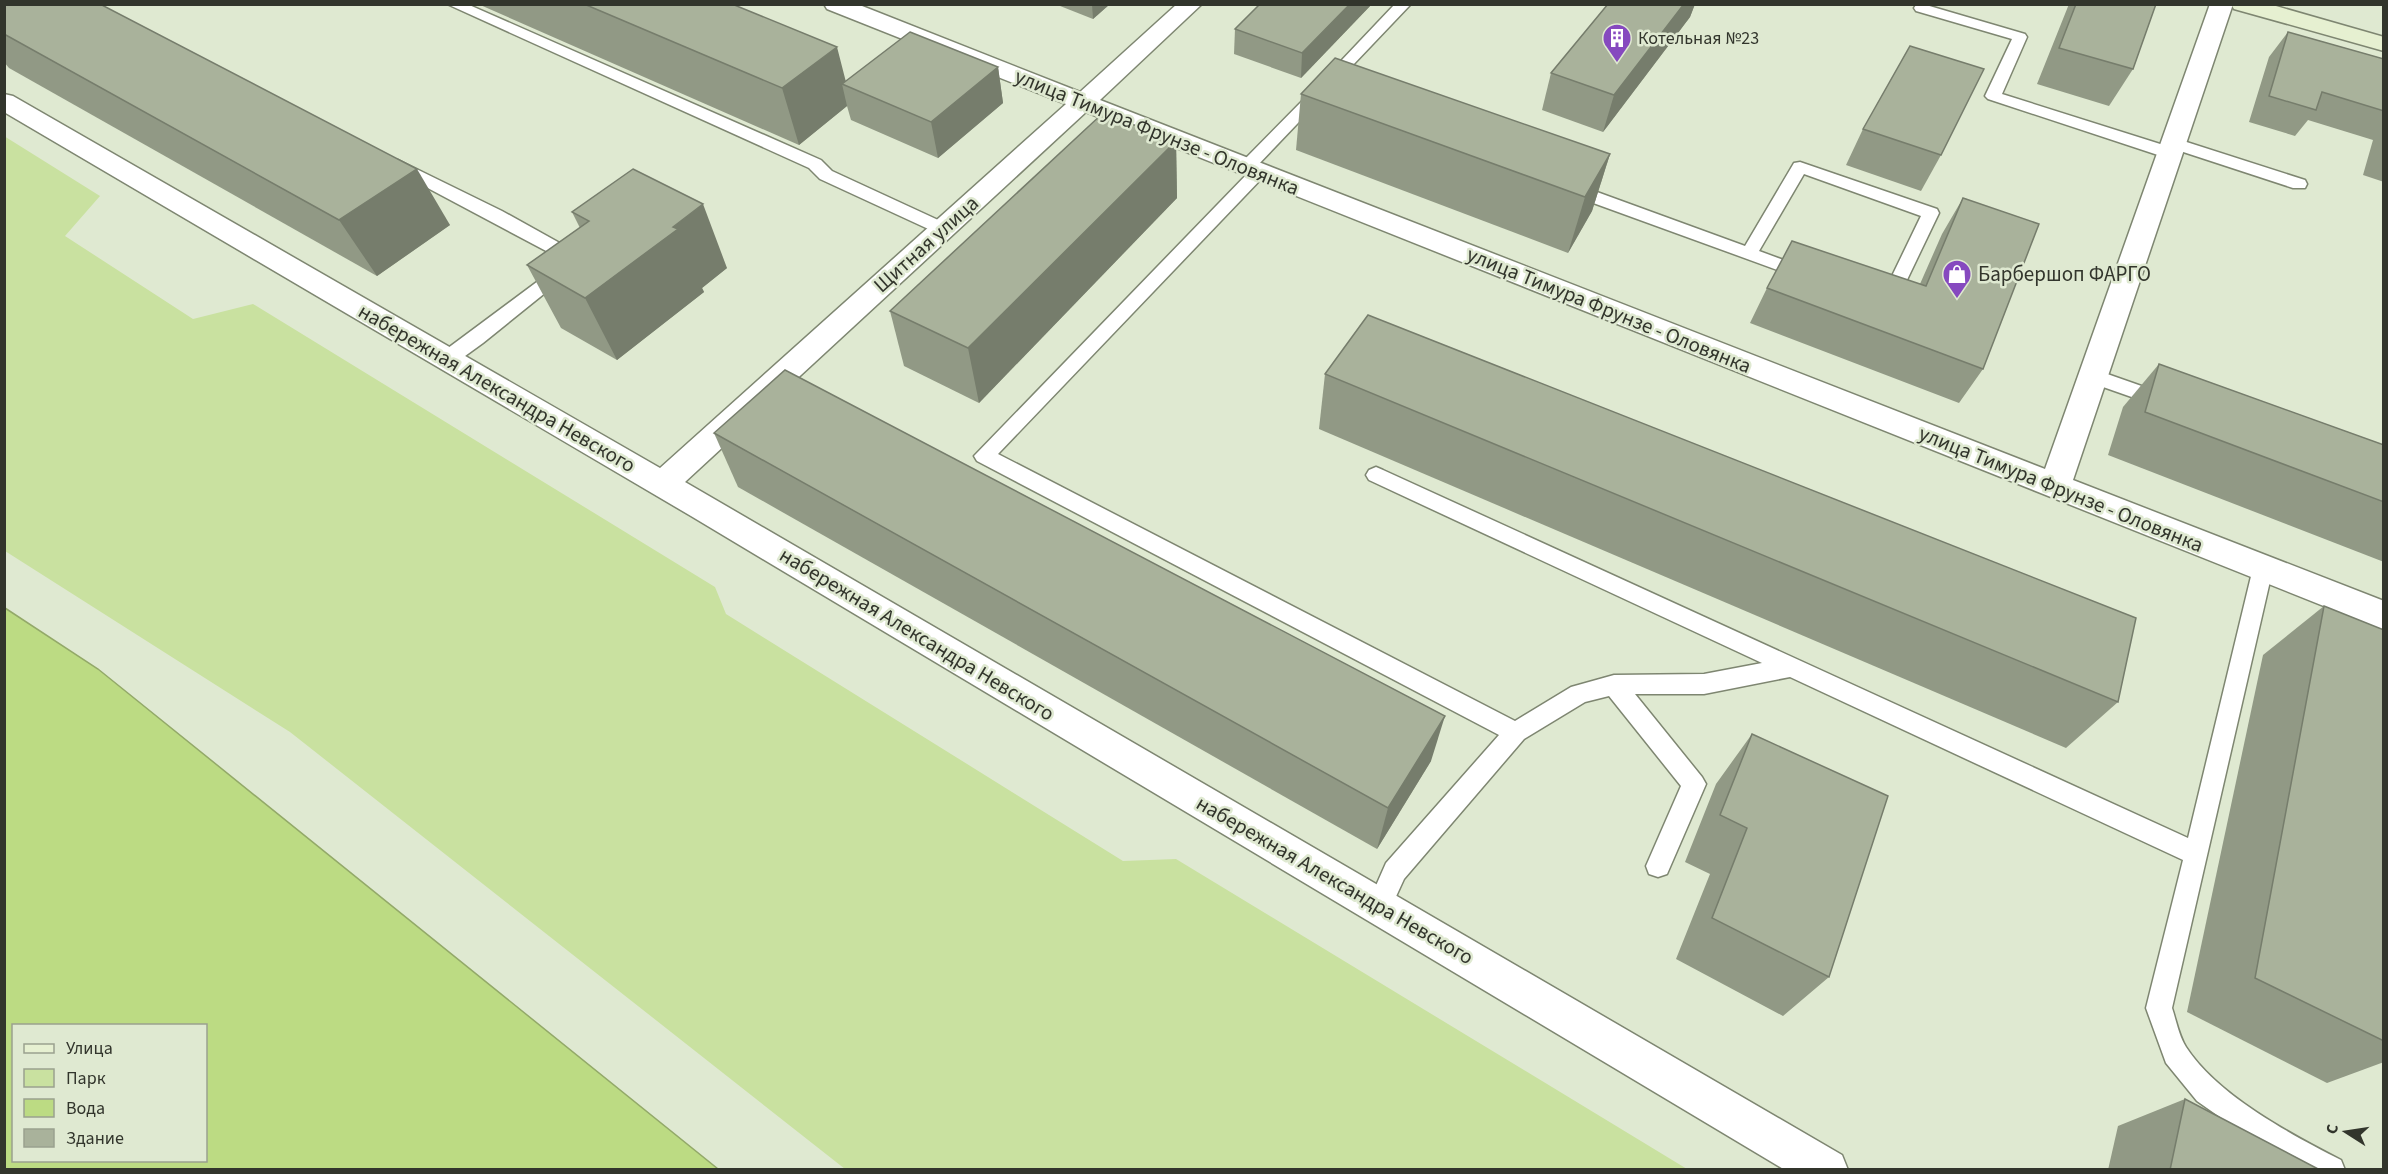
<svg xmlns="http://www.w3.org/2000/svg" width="2388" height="1174" font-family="'Source Sans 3',sans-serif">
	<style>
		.green { fill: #c9e1a0 }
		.water { fill: #bcdb83; stroke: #93a969; stroke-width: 1.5; fill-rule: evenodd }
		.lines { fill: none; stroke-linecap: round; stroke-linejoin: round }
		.lane-casing { stroke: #7e8671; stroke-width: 3 }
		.street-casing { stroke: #7e8671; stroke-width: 3 }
		.secondary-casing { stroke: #7e8671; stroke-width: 3 }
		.lane { fill: #fff; fill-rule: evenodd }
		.street { fill: #fff; fill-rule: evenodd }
		.secondary { fill: #e6f0d1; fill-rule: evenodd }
		.wall { fill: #919985 }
		.shaded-wall { fill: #767d6c }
		.building { fill: #a9b29b; stroke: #767d6c; stroke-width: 1.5 }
		.labels { text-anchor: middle; stroke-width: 5; stroke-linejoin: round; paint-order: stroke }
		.far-poi-label { font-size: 18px; fill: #32352c; stroke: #dfe9d1; text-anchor: start }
		.street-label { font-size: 21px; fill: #32352c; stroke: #dfe9d1 }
		.poi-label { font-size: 21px; fill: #32352c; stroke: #dfe9d1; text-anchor: start }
	</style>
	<rect width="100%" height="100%" fill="#dfe9d1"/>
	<path class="green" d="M 4,136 L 100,196 L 65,236 L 193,319 L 253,304 L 715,587 L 726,614 L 1123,861 L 1176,859 L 1687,1169 L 845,1169 L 290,732 L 5,551 Z"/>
	<path class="water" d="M 5,608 L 98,669 L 718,1169 L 5,1169 ZM 14,1026 L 206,1026 L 206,1160 L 14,1160 Z"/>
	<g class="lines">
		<g class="lane-casing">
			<g id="lane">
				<path d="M 447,4 L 467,4 L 821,160 L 832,171 L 949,225 L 952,229 L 949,233 L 937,233 L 820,179 L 809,168 Z"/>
				<path d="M 1395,4 L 1411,4 L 1332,87 L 1322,87 L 1319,84 L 1322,81 Z"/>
				<path d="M 1916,5 L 1926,5 L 2025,34 L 2027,37 L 2002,94 L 2176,149 L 2178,153 L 2170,158 L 2164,157 L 1988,99 L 1985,96 L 2012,39 L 1916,11 L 1914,8 Z"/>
				<path d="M 1316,90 L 1325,93 L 1328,96 L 1325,99 L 1319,101 L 1256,167 L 1264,168 L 1266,172 L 1264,176 L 998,454 L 1515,721 L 1571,687 L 1614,675 L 1704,674 L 1762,663 L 1369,480 L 1366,475 L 1369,470 L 1376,467 L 1383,470 L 2188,838 L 2253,568 L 2256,562 L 2263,560 L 2270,562 L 2273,568 L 2172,1008 C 2176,1020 2179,1036 2186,1047 C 2217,1095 2290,1134 2341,1160 L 2345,1170 L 2302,1170 L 2277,1157 L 2197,1101 L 2166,1063 L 2146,1008 L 2183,860 L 1790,677 L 1704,694 L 1635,694 L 1702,777 L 1706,784 L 1667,874 L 1658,877 L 1649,874 L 1646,866 L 1681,786 L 1609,696 L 1585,702 L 1524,739 L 1404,879 L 1388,914 L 1379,918 L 1370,914 L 1367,906 L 1386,863 L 1499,735 L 977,461 L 974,456 L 1249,172 L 1241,171 L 1239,167 L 1241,163 L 1311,92 Z"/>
				<path d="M 2174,138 L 2305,180 L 2307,184 L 2305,188 L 2293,188 L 2168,147 L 2166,143 Z"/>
				<path d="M 398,160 L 502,211 L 583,256 L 586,260 L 483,343 L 454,364 L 447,366 L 440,364 L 438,359 L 440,354 L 565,261 L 392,169 L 390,165 L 392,161 Z"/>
				<path d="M 1800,162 L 1937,209 L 1939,213 L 1894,307 L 1888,309 L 1882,307 L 1879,303 L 1921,216 L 1804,174 L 1759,251 L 1811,270 L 1814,274 L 1811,278 L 1805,280 L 1563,192 L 1561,188 L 1563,184 L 1575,184 L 1745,246 L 1794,163 Z"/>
				<path d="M 2093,369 L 2170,396 L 2172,401 L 2170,406 L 2163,408 L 2086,381 L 2084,376 L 2086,371 Z"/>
			</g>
		</g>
		<g class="street-casing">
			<path id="street" d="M 824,4 L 857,4 L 1080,92 L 1177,4 L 1202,4 L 1100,100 L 2045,469 L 2210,4 L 2233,4 L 2073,480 L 2384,601 L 2384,630 L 1086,112 L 685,482 L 1842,1155 L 1848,1170 L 1785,1170 L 691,516 L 4,112 L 4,94 L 13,96 L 660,468 L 1066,104 L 827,9 Z"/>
		</g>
		<g class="secondary-casing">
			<path id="secondary" d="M 2231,4 L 2269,4 L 2384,37 L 2384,51 L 2234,9 Z"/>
		</g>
		<use href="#lane" class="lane"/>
		<use href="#street" class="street"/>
		<use href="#secondary" class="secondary"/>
	</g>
	<g class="wall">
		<path d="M 4,4 L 450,225 L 377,276 L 9,68 L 4,62 Z"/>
		<path d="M 478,4 L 732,4 L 845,81 L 998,67 L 1003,103 L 938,158 L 851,120 L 847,106 L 799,145 Z"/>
		<path d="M 1055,4 L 1110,4 L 1093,19 Z"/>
		<path d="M 1372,4 L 1301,78 L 1234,54 L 1235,29 Z"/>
		<path d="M 1608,4 L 1695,4 L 1690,17 L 1603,132 L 1542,110 L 1551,73 Z"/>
		<path d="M 2069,4 L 2156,4 L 2133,69 L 2109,106 L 2037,84 Z"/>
		<path d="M 2288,32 L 2384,59 L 2384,182 L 2363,175 L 2373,140 L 2308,120 L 2295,136 L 2249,122 L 2269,57 Z"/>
		<path d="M 1301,94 L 1610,154 L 1592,211 L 1568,253 L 1296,150 Z"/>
		<path d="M 1863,129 L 1941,155 L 1921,191 L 1846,165 Z"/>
		<path d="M 1176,141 L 1177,198 L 979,403 L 904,366 L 890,311 Z"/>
		<path d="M 1963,198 L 1983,369 L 1959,403 L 1750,323 L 1767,288 L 1920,284 L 1942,234 Z"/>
		<path d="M 572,212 L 727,268 L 702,288 L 704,292 L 617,360 L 561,328 L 527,265 L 580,228 Z"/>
		<path d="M 2159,364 L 2384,445 L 2384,562 L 2108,455 L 2123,407 Z"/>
		<path d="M 1325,374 L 2118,702 L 2066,748 L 1319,429 Z"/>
		<path d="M 714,433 L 1431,761 L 1377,849 L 738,487 Z"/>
		<path d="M 2324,606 L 2384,1041 L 2384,1062 L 2327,1083 L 2187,1012 L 2263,655 Z"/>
		<path d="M 1752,734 L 1829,977 L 1783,1016 L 1676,959 L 1710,874 L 1685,862 L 1716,784 Z"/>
		<path d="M 2185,1099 L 2320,1170 L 2108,1170 L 2118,1126 Z"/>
	</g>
	<g class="shaded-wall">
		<path d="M 1092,4 L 1110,4 L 1093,19 Z"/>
		<path d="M 1350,4 L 1372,4 L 1301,78 L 1302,53 Z"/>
		<path d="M 1684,4 L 1695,4 L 1690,17 L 1603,132 L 1614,95 Z"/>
		<path d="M 837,47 L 847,86 L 842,84 L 847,106 L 799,145 L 782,88 Z"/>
		<path d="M 998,67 L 1003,103 L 938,158 L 931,122 Z"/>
		<path d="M 1176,141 L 1177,198 L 979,403 L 968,348 Z"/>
		<path d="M 1610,154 L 1592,211 L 1568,253 L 1585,197 Z"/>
		<path d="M 417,169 L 450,225 L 377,276 L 339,220 Z"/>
		<path d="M 703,204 L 727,268 L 702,288 L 704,292 L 617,360 L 585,298 L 673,227 Z"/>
		<path d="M 1445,716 L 1431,761 L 1377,849 L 1388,808 Z"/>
	</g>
	<g class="building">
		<path d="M 4,4 L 100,4 L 417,169 L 339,220 L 4,34 Z"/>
		<path d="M 584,4 L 732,4 L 837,47 L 782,88 Z"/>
		<path d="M 1260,4 L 1350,4 L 1302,53 L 1235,29 Z"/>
		<path d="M 1608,4 L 1684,4 L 1614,95 L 1551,73 Z"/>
		<path d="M 2076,4 L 2156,4 L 2133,69 L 2059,48 Z"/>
		<path d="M 910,32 L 998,67 L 931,122 L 842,84 Z"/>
		<path d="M 2288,32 L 2384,59 L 2384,111 L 2322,92 L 2316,110 L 2269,96 Z"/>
		<path d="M 1910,46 L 1984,69 L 1941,155 L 1863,129 Z"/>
		<path d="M 1335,58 L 1610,154 L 1585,197 L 1301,94 Z"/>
		<path d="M 1103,113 L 1176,141 L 968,348 L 890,311 Z"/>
		<path d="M 633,169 L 703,204 L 673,227 L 678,229 L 585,298 L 527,265 L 589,221 L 572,212 Z"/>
		<path d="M 1963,198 L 2039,224 L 1983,369 L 1767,288 L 1792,241 L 1926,286 Z"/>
		<path d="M 1368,315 L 2136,618 L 2118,702 L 1325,374 Z"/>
		<path d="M 2159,364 L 2384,445 L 2384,502 L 2145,412 Z"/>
		<path d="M 785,370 L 1445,716 L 1388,808 L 714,433 Z"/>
		<path d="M 2324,606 L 2384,630 L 2384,1041 L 2255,978 Z"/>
		<path d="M 1752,734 L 1888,796 L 1829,977 L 1712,918 L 1747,828 L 1720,815 Z"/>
		<path d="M 2185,1099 L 2320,1170 L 2170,1170 Z"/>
	</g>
	<defs>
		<g id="building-pin" transform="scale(1.5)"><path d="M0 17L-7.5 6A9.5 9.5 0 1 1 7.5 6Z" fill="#8649bf" stroke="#dfe9d1"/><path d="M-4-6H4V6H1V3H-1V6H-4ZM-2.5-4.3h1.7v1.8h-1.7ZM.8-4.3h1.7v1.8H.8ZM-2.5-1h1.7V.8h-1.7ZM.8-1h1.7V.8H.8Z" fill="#fff"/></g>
		<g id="shop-pin" transform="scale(1.5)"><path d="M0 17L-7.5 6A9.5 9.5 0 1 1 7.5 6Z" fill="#8649bf" stroke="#dfe9d1"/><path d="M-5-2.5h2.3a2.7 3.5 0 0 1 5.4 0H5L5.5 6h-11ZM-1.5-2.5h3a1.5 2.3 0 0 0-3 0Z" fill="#fff"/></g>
	</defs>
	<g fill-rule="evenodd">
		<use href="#building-pin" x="1617" y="38"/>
		<use href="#shop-pin" x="1957" y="274"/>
	</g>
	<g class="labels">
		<g class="far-poi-label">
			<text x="1638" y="44">Котельная №23</text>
		</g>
		<g class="street-label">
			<text transform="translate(1157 132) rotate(22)" y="7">улица Тимура Фрунзе - Оловянка</text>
			<text transform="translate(926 244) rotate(-42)" y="7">Щитная улица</text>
			<text transform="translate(1609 310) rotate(22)" y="7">улица Тимура Фрунзе - Оловянка</text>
			<text transform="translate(497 388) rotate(30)" y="7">набережная Александра Невского</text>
			<text transform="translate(2061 489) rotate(22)" y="7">улица Тимура Фрунзе - Оловянка</text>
			<text transform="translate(917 634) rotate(31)" y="7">набережная Александра Невского</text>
			<text transform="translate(1335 880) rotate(30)" y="7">набережная Александра Невского</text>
		</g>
		<g class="poi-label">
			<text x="1978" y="281">Барбершоп ФАРГО</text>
		</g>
	</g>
	<rect width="2388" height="1174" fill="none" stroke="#32352c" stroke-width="12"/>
	<rect x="12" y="1024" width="195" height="138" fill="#dfe9d1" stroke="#9aa18f" stroke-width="1.5"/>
	<rect x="24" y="1044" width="30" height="9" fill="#e6f0d1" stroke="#9aa18f" stroke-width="1.5"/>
	<text x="66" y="1054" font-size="18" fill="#32352c">Улица</text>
	<rect x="24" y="1069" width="30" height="18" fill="#c9e1a0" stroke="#9aa18f" stroke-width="1.5"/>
	<text x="66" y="1084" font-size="18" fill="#32352c">Парк</text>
	<rect x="24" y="1099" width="30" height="18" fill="#bcdb83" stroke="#9aa18f" stroke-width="1.5"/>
	<text x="66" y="1114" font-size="18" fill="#32352c">Вода</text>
	<rect x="24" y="1129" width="30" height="18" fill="#a9b29b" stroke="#9aa18f" stroke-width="1.5"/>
	<text x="66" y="1144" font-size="18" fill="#32352c">Здание</text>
	<g transform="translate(2346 1132) rotate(282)" stroke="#dfe9d1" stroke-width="4.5" paint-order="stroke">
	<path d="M0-4.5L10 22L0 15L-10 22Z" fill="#32352c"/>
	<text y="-9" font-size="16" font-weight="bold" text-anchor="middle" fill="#32352c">С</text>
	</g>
</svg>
